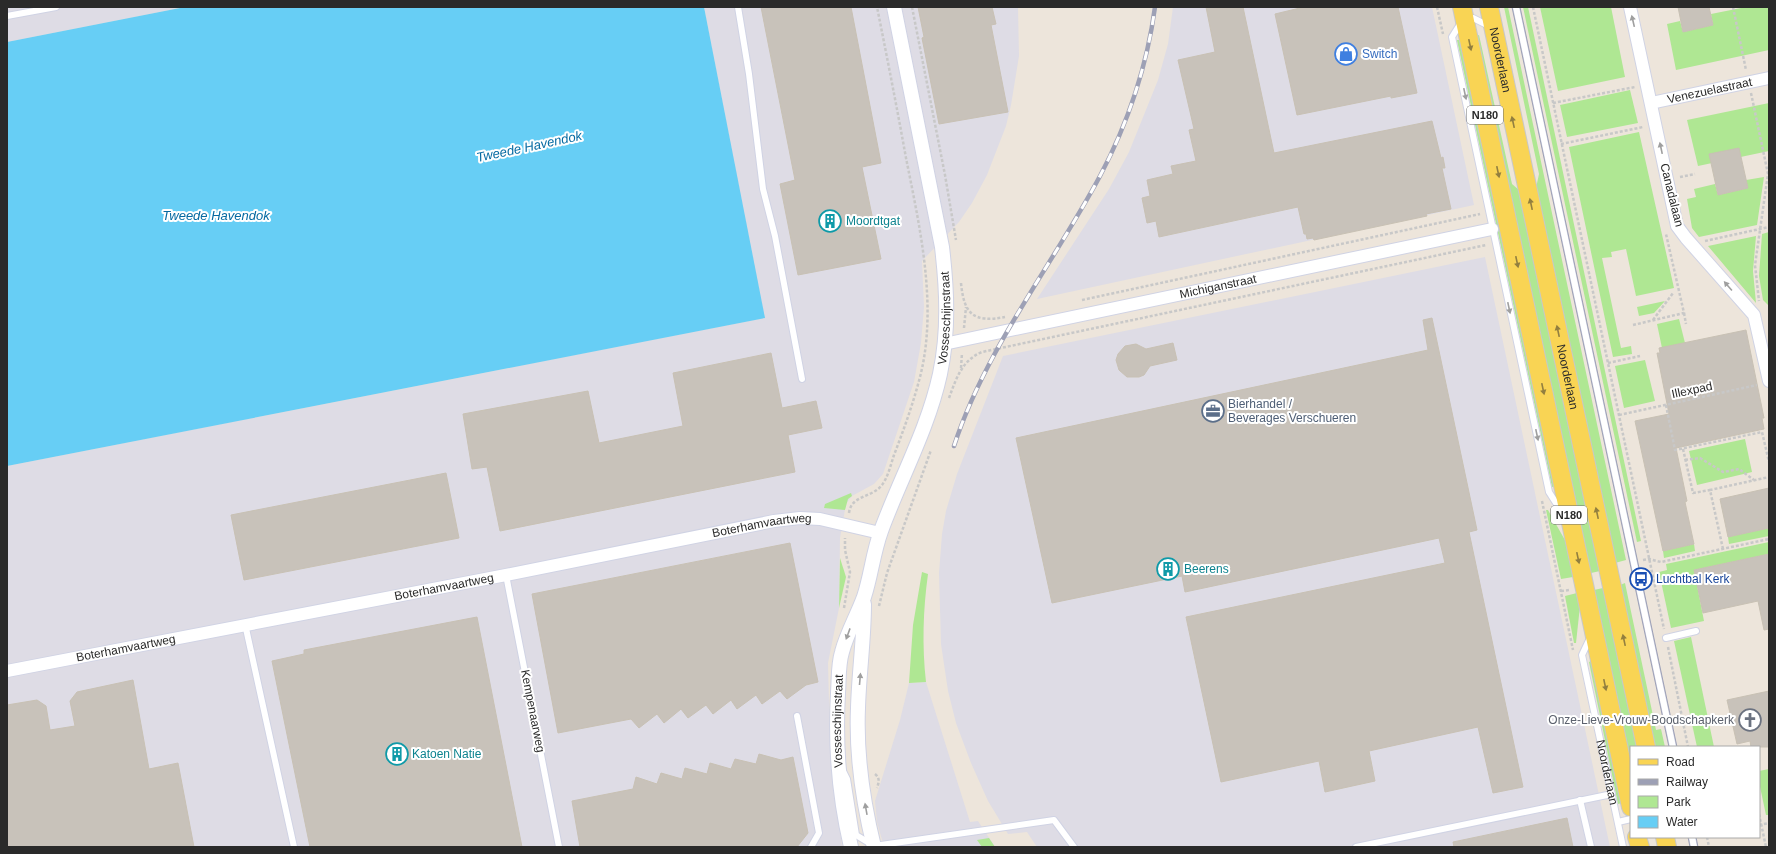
<svg xmlns="http://www.w3.org/2000/svg" width="1776" height="854" font-family="Arial,sans-serif">
	<style>
		.industrial { fill: #dedce5 }
		.green { fill: #afe793 }
		.water { fill: #67cef5 }
		.building { fill: #c8c2ba; stroke: #c8c1b4 }
		.lines { fill: none; stroke-linecap: round; stroke-linejoin: round }
		.service-casing { stroke: #d0d3e4; stroke-width: 8 }
		.minor-casing { stroke: #d0d3e4; stroke-width: 14 }
		.tertiary-casing { stroke: #d0d3e4; stroke-width: 16 }
		.primary-casing { stroke: #c8c8c8; stroke-width: 20 }
		.path { stroke: #c8c8c8; stroke-width: 2.5; stroke-dasharray: 3 2; stroke-linecap: butt }
		.service { stroke: #fff; stroke-width: 6 }
		.minor { stroke: #fff; stroke-width: 12 }
		.tertiary { stroke: #fff; stroke-width: 14 }
		.primary { stroke: #f9d454; stroke-width: 18 }
		.tram { stroke: #9da0b5; stroke-width: 1 }
		.rail-casing { stroke: #9da0b5; stroke-width: 4.5 }
		.rail { stroke: #fff; stroke-width: 3; stroke-dasharray: 9; stroke-linecap: butt }
		.oneway { fill: #9f9f9f }
		.oneway2 { fill: #927f3f }
		.labels { text-anchor: middle; stroke-width: 4; stroke-linejoin: round; paint-order: stroke }
		.shield { fill: #fff; stroke: #6a6a6a; stroke-width: 1 }
		.shield-label { font-size: 11px; font-weight: bold; fill: #2a2a2a }
		.shop-label { font-size: 12px; fill: #366cbe; stroke: #fff; text-anchor: start }
		.street-label { font-size: 12px; fill: #2a2a2a; stroke: #fff }
		.culture-label { font-size: 12px; fill: #0d838f; stroke: #fff; text-anchor: start }
		.service-label { font-size: 12px; fill: #4e5e75; stroke: #fff; text-anchor: start }
		.transit-label { font-size: 12px; fill: #164399; stroke: #fff; text-anchor: start }
		.worship-label { font-size: 12px; fill: #5b616d; stroke: #fff; text-anchor: end }
		.water-label { font-size: 13px; font-style: italic; fill: #056aa2; stroke: #fff }
	</style>
	<rect width="100%" height="100%" fill="#ede5db"/>
	<g class="industrial">
		<path d="M 7,7 L 185,7 L 7,42 Z"/>
		<path d="M 704,7 L 1018,7 L 1019,56 L 1011,105 L 1006,126 L 987,175 L 972,203 L 959,222 L 922,261 L 924,307 L 921,343 L 914,382 L 883,474 L 874,484 L 852,496 L 846,504 L 840,538 L 839,608 L 828,663 L 830,744 L 842,847 L 7,847 L 7,466 L 764,318 Z"/>
		<path d="M 1173,7 L 1432,7 L 1474,205 L 1037,299 L 1109,189 L 1129,152 L 1158,80 L 1168,44 Z"/>
		<path d="M 1485,257 L 1610,847 L 1037,847 L 1027,832 L 1008,834 L 988,801 L 971,763 L 956,723 L 948,691 L 941,644 L 939,573 L 942,534 L 946,511 L 957,474 L 1003,356 Z"/>
		<path d="M 926,682 L 970,822 L 978,821 L 995,847 L 884,847 L 877,822 L 875,801 L 900,720 L 909,683 Z"/>
	</g>
	<g class="green">
		<path d="M 1504,7 L 1508,7 L 1626,560 L 1615,563 L 1536,188 L 1539,174 Z"/>
		<path d="M 1523,7 L 1528,7 L 1641,541 L 1637,542 Z"/>
		<path d="M 1540,7 L 1611,7 L 1625,77 L 1558,91 Z"/>
		<path d="M 1746,7 L 1769,7 L 1769,50 L 1676,70 L 1667,24 L 1680,21 L 1683,32 L 1713,25 L 1711,14 Z"/>
		<path d="M 1479,35 L 1512,184 L 1519,190 L 1600,571 L 1591,573 L 1476,36 Z"/>
		<path d="M 1457,40 L 1460,40 L 1555,486 L 1552,487 Z"/>
		<path d="M 1630,90 L 1638,123 L 1567,137 L 1560,105 Z"/>
		<path d="M 1769,103 L 1769,151 L 1698,166 L 1687,120 Z"/>
		<path d="M 1639,132 L 1674,288 L 1636,296 L 1626,249 L 1611,252 L 1612,257 L 1602,258 L 1621,348 L 1631,346 L 1632,354 L 1613,357 L 1569,147 Z"/>
		<path d="M 1764,177 L 1757,225 L 1699,237 L 1692,228 L 1687,199 L 1696,197 L 1694,189 L 1715,184 L 1718,195 L 1748,188 L 1746,180 Z"/>
		<path d="M 1769,232 L 1769,306 L 1763,300 L 1759,276 L 1762,234 Z"/>
		<path d="M 1756,236 L 1753,271 L 1756,303 L 1708,246 Z"/>
		<path d="M 1665,301 L 1654,313 L 1639,316 L 1637,307 Z"/>
		<path d="M 1679,319 L 1685,343 L 1662,348 L 1657,324 Z"/>
		<path d="M 1645,360 L 1655,401 L 1624,408 L 1615,366 Z"/>
		<path d="M 1745,439 L 1752,472 L 1697,485 L 1689,451 Z"/>
		<path d="M 851,493 L 852,496 L 848,499 L 845,510 L 824,508 L 825,504 Z"/>
		<path d="M 1546,510 L 1548,510 L 1566,542 L 1573,577 L 1561,579 Z"/>
		<path d="M 1769,528 L 1769,536 L 1729,544 L 1728,537 Z"/>
		<path d="M 1769,542 L 1769,554 L 1694,570 L 1704,621 L 1671,628 L 1659,572 L 1667,570 L 1666,564 Z"/>
		<path d="M 1694,544 L 1695,551 L 1664,558 L 1663,551 Z"/>
		<path d="M 840,558 L 846,577 L 839,608 Z"/>
		<path d="M 922,572 L 928,574 C 923,610 922,646 926,682 L 909,683 L 913,625 Z"/>
		<path d="M 1625,583 L 1656,730 L 1661,729 L 1665,747 L 1654,747 L 1620,585 Z"/>
		<path d="M 1603,588 L 1637,747 L 1631,747 L 1631,769 L 1594,590 Z"/>
		<path d="M 1577,593 L 1580,606 L 1576,643 L 1574,643 L 1565,596 Z"/>
		<path d="M 1691,637 L 1714,747 L 1697,747 L 1674,641 Z"/>
		<path d="M 1591,661 L 1622,803 L 1618,804 L 1589,662 Z"/>
		<path d="M 1769,769 L 1769,815 L 1766,815 L 1759,782 L 1759,771 Z"/>
		<path d="M 989,838 L 995,847 L 982,847 L 977,840 Z"/>
	</g>
	<path class="water" d="M 185,7 L 704,7 L 765,318 L 7,466 L 7,42 Z"/>
	<g class="building">
		<path d="M 761,7 L 851,7 L 881,163 L 862,167 L 881,259 L 798,275 L 780,184 L 795,180 Z"/>
		<path d="M 918,7 L 992,7 L 996,24 L 991,25 L 1008,112 L 939,124 L 922,38 L 924,37 Z"/>
		<path d="M 1206,7 L 1243,7 L 1274,153 L 1432,121 L 1441,158 L 1443,157 L 1445,168 L 1442,168 L 1451,209 L 1426,214 L 1427,216 L 1314,240 L 1313,238 L 1307,239 L 1306,234 L 1304,234 L 1298,207 L 1159,237 L 1156,221 L 1147,223 L 1142,198 L 1150,196 L 1147,180 L 1173,174 L 1171,166 L 1196,161 L 1189,130 L 1194,129 L 1178,60 L 1215,52 Z"/>
		<path d="M 1304,7 L 1398,7 L 1417,93 L 1391,98 L 1391,96 L 1297,115 L 1275,14 Z"/>
		<path d="M 1678,7 L 1709,7 L 1713,25 L 1683,32 Z"/>
		<path d="M 1739,148 L 1748,188 L 1718,195 L 1709,154 Z"/>
		<path d="M 1432,318 L 1477,530 L 1469,532 L 1523,787 L 1493,793 L 1478,727 L 1369,751 L 1375,781 L 1325,792 L 1319,761 L 1221,782 L 1186,617 L 1445,563 L 1439,538 L 1185,592 L 1182,576 L 1052,603 L 1016,438 L 1428,350 L 1423,320 Z"/>
		<path d="M 1746,330 L 1764,418 L 1762,418 L 1764,429 L 1676,448 L 1687,501 L 1685,502 L 1694,544 L 1663,551 L 1635,421 L 1669,414 L 1657,353 L 1660,353 L 1659,348 Z"/>
		<path d="M 1173,343 L 1177,360 L 1150,366 L 1144,375 L 1139,377 L 1127,377 L 1119,370 L 1116,360 L 1118,354 L 1125,346 L 1136,344 L 1146,349 Z"/>
		<path d="M 771,353 L 782,408 L 816,401 L 822,428 L 788,435 L 795,472 L 500,531 L 487,467 L 472,469 L 463,414 L 588,391 L 599,443 L 683,426 L 673,373 Z"/>
		<path d="M 446,473 L 459,538 L 244,580 L 231,515 Z"/>
		<path d="M 1769,488 L 1769,528 L 1728,537 L 1720,499 Z"/>
		<path d="M 790,543 L 818,682 L 806,685 L 787,699 L 780,691 L 762,704 L 756,695 L 737,709 L 731,700 L 713,714 L 706,705 L 688,718 L 681,709 L 664,723 L 657,714 L 639,728 L 631,719 L 558,733 L 532,594 Z"/>
		<path d="M 1769,554 L 1769,629 L 1764,630 L 1758,601 L 1703,613 L 1694,570 Z"/>
		<path d="M 477,617 L 522,847 L 310,847 L 272,661 L 304,654 L 304,650 Z"/>
		<path d="M 133,680 L 149,769 L 178,763 L 194,847 L 7,847 L 7,705 L 37,700 L 46,706 L 50,730 L 75,726 L 70,701 L 77,692 Z"/>
		<path d="M 1769,691 L 1769,747 L 1751,747 L 1750,741 L 1737,744 L 1727,700 Z"/>
		<path d="M 759,754 L 781,760 L 793,757 L 808,833 L 797,847 L 580,847 L 572,801 L 633,789 L 636,777 L 657,784 L 661,773 L 682,779 L 685,768 L 707,774 L 710,763 L 731,769 L 735,759 L 756,764 Z"/>
		<path d="M 1567,818 L 1573,847 L 1454,847 L 1453,842 Z"/>
	</g>
	<g class="lines">
		<g class="service-casing">
			<g id="service">
				<path d="M 738,7 L 749,74 L 763,189 L 775,236 L 802,379"/>
				<path d="M 1516,7 L 1673,747"/>
				<path d="M 7,16 L 56,7"/>
				<path d="M 1489,26 L 1473,18 L 1464,18 L 1452,37 L 1549,492 L 1563,514"/>
				<path d="M 506,575 L 559,847"/>
				<path d="M 245,624 L 294,847"/>
				<path id="s1" d="M 1591,636 L 1582,655 L 1623,847"/>
				<path d="M 1666,638 L 1696,631"/>
				<path d="M 797,716 L 819,833 L 811,847"/>
				<path d="M 843,771 L 847,779 L 856,835 L 874,846 L 1054,820 L 1074,847"/>
				<path d="M 1580,800 L 1591,847"/>
				<path d="M 1618,822 L 1631,819"/>
				<path d="M 1692,837 L 1694,847"/>
				<path d="M 1356,847 L 1612,794"/>
			</g>
		</g>
		<g class="minor-casing">
			<g id="minor">
				<path d="M 1630,7 L 1677,226 L 1686,238 L 1754,315 L 1769,381"/>
				<path id="s2" d="M 1651,103 L 1769,78"/>
				<path id="s3" d="M 944,344 L 1492,229"/>
				<path id="s4" d="M 7,671 L 506,575 L 774,521 L 800,518 L 820,519 L 880,533"/>
			</g>
		</g>
		<g class="tertiary-casing">
			<g id="tertiary">
				<path d="M 864,604 C 864,639 859,673 858,708 C 856,754 863,802 874,847"/>
				<path id="s5" d="M 851,847 C 839,796 835,745 838,693 C 839,680 838,665 842,652 C 847,633 857,616 864,597 C 871,576 873,553 881,531 C 900,479 928,429 940,374 C 949,331 947,290 942,247 L 894,7"/>
			</g>
		</g>
		<g class="primary-casing">
			<g id="primary">
				<path d="M 1462,7 L 1631,807"/>
				<path id="s6" d="M 1489,7 L 1646,747"/>
				<path d="M 1637,837 L 1640,847"/>
				<path d="M 1665,837 L 1667,847"/>
			</g>
		</g>
		<g class="path">
			<path d="M 912,7 L 945,175 L 956,240"/>
			<path d="M 1437,7 L 1443,34"/>
			<path d="M 1533,7 L 1664,629"/>
			<path d="M 1733,7 L 1746,70"/>
			<path d="M 1751,93 L 1768,174 L 1755,265 L 1759,301"/>
			<path d="M 1553,103 L 1635,87"/>
			<path d="M 1561,144 L 1643,127"/>
			<path d="M 1680,177 L 1695,174"/>
			<path d="M 1705,241 L 1769,227"/>
			<path d="M 961,283 C 964,314 973,323 1005,317"/>
			<path d="M 1082,300 L 1480,214"/>
			<path d="M 1684,313 L 1686,324"/>
			<path d="M 1653,320 L 1673,293"/>
			<path d="M 1633,325 L 1684,313 L 1666,234"/>
			<path d="M 964,328 L 966,307"/>
			<path d="M 1608,363 L 1640,356"/>
			<path d="M 961,368 L 962,353"/>
			<path d="M 949,398 C 956,379 962,360 982,352 L 1486,245"/>
			<path d="M 1666,405 L 1675,450 L 1762,432 L 1769,462"/>
			<path d="M 1619,415 L 1757,385"/>
			<path d="M 1683,449 L 1693,493 L 1710,490"/>
			<path d="M 1685,460 L 1700,458 L 1723,472 L 1739,469 L 1754,480"/>
			<path d="M 1542,501 L 1573,650"/>
			<path d="M 849,513 C 851,495 872,498 882,485 C 888,477 891,464 894,455 C 904,429 913,404 920,377 C 938,307 920,228 906,158 C 897,108 887,57 877,7"/>
			<path d="M 1723,549 L 1710,490 L 1769,477"/>
			<path d="M 1643,560 L 1649,559 L 1661,562 L 1769,539"/>
			<path d="M 1561,591 L 1570,590"/>
			<path d="M 879,606 L 887,573 L 931,450"/>
			<path d="M 844,608 L 850,572 L 845,550 L 845,538"/>
			<path d="M 1668,647 L 1688,747"/>
			<path d="M 875,774 C 880,778 879,782 877,788"/>
			<path d="M 1759,814 L 1766,847"/>
			<path d="M 1759,825 L 1769,823"/>
			<path d="M 1707,837 L 1709,847"/>
		</g>
		<use href="#service" class="service"/>
		<use href="#minor" class="minor"/>
		<use href="#tertiary" class="tertiary"/>
		<use href="#primary" class="primary"/>
		<g class="tram">
			<path d="M 1512,7 L 1669,747"/>
			<path d="M 1520,7 L 1677,747"/>
			<path d="M 1688,837 L 1690,847"/>
			<path d="M 1696,837 L 1698,847"/>
		</g>
		<g class="rail-casing">
			<path id="rail" d="M 954,446 C 986,348 1052,266 1100,176 C 1128,123 1147,66 1155,7"/>
		</g>
		<use href="#rail" class="rail"/>
	</g>
	<defs><path id="oneway-solid" d="M-6-.8H1V-3.2L6.5 0L1 3.2V.8H-6Z"/></defs>
	<g class="oneway">
		<use href="#oneway-solid" transform="translate(1633 21) rotate(-103)"/>
		<use href="#oneway-solid" transform="translate(1465 94) rotate(78)"/>
		<use href="#oneway-solid" transform="translate(1661 148) rotate(-102)"/>
		<use href="#oneway-solid" transform="translate(1728 286) rotate(-131)"/>
		<use href="#oneway-solid" transform="translate(1509 308) rotate(78)"/>
		<use href="#oneway-solid" transform="translate(1537 435) rotate(78)"/>
		<use href="#oneway-solid" transform="translate(848 634) rotate(110)"/>
		<use href="#oneway-solid" transform="translate(860 679) rotate(-85)"/>
		<use href="#oneway-solid" transform="translate(866 809) rotate(-100)"/>
	</g>
	<g class="oneway2">
		<use href="#oneway-solid" transform="translate(1470 45) rotate(78)"/>
		<use href="#oneway-solid" transform="translate(1513 122) rotate(-102)"/>
		<use href="#oneway-solid" transform="translate(1498 172) rotate(78)"/>
		<use href="#oneway-solid" transform="translate(1531 204) rotate(-102)"/>
		<use href="#oneway-solid" transform="translate(1517 262) rotate(78)"/>
		<use href="#oneway-solid" transform="translate(1558 331) rotate(-102)"/>
		<use href="#oneway-solid" transform="translate(1543 389) rotate(78)"/>
		<use href="#oneway-solid" transform="translate(1597 513) rotate(-102)"/>
		<use href="#oneway-solid" transform="translate(1578 558) rotate(78)"/>
		<use href="#oneway-solid" transform="translate(1624 640) rotate(-102)"/>
		<use href="#oneway-solid" transform="translate(1605 685) rotate(78)"/>
	</g>
	<defs>
		<g id="shop-ring" transform="scale(1.15)"><circle r="9.5" fill="#fff" stroke="#3f7fe0" stroke-width="1.5"/><path d="M-5-2.5h2.3a2.7 3.5 0 0 1 5.4 0H5L5.5 6h-11ZM-1.5-2.5h3a1.5 2.3 0 0 0-3 0Z" fill="#3f7fe0"/></g>
		<g id="building-ring" transform="scale(1.15)"><circle r="9.5" fill="#fff" stroke="#0f9aa8" stroke-width="1.5"/><path d="M-4-6H4V6H1V3H-1V6H-4ZM-2.5-4.3h1.7v1.8h-1.7ZM.8-4.3h1.7v1.8H.8ZM-2.5-1h1.7V.8h-1.7ZM.8-1h1.7V.8H.8Z" fill="#0f9aa8"/></g>
		<g id="office-ring" transform="scale(1.15)"><circle r="9.5" fill="#fff" stroke="#5c6f8a" stroke-width="1.5"/><path d="M-6-3h4V-5.5h4V-3h4V5H-6ZM-1-4.5V-3h2v-1.5ZM-6 0V1H6V0Z" fill="#5c6f8a"/></g>
		<g id="bus-ring" transform="scale(1.15)"><circle r="9.5" fill="#fff" stroke="#1a4fb4" stroke-width="1.5"/><path d="M-5-6H5V4H4V6H2V4H-2V6H-4V4H-5ZM-3.5-4V0h7V-4ZM-3.5 1.2v1.5H-2V1.2ZM2 1.2v1.5H3.5V1.2Z" fill="#1a4fb4"/></g>
		<g id="church-ring" transform="scale(1.15)"><circle r="9.5" fill="#fff" stroke="#6b7280" stroke-width="1.5"/><path d="M-1.2-6h2.4v3.5h3.3v2.4h-3.3V6h-2.4V-.1h-3.3v-2.4h3.3Z" fill="#6b7280"/></g>
	</defs>
	<g fill-rule="evenodd">
		<use href="#shop-ring" x="1346" y="54"/>
		<use href="#building-ring" x="830" y="221"/>
		<use href="#office-ring" x="1213" y="411"/>
		<use href="#building-ring" x="1168" y="569"/>
		<use href="#bus-ring" x="1641" y="579"/>
		<use href="#church-ring" x="1750" y="720"/>
		<use href="#building-ring" x="397" y="754"/>
	</g>
	<g class="labels">
		<g class="shield">
			<rect x="1467" y="106" width="36" height="18" rx="3"/>
			<rect x="1551" y="506" width="36" height="18" rx="3"/>
		</g>
		<g class="shield-label">
			<text x="1485" y="119">N180</text>
			<text x="1569" y="519">N180</text>
		</g>
		<g class="shop-label">
			<text x="1362" y="58">Switch</text>
		</g>
		<g class="street-label">
			<text dy="4" stroke="none"><textPath href="#s6" startOffset="54">Noorderlaan</textPath></text>
			<text dy="4" stroke="none"><textPath href="#s2" startOffset="60">Venezuelastraat</textPath></text>
			<text transform="translate(1672 195) rotate(76)" y="4">Canadalaan</text>
			<text dy="4" stroke="none"><textPath href="#s3" startOffset="280">Michiganstraat</textPath></text>
			<text dy="4" stroke="none"><textPath href="#s5" startOffset="548">Vosseschijnstraat</textPath></text>
			<text dy="4" stroke="none"><textPath href="#s6" startOffset="378">Noorderlaan</textPath></text>
			<text transform="translate(1692 390) rotate(-12)" y="4">Illexpad</text>
			<text dy="4" stroke="none"><textPath href="#s4" startOffset="769">Boterhamvaartweg</textPath></text>
			<text dy="4" stroke="none"><textPath href="#s4" startOffset="445">Boterhamvaartweg</textPath></text>
			<text dy="4" stroke="none"><textPath href="#s4" startOffset="121">Boterhamvaartweg</textPath></text>
			<text transform="translate(533 711) rotate(79)" y="4">Kempenaarweg</text>
			<text dy="4" stroke="none"><textPath href="#s5" startOffset="127">Vosseschijnstraat</textPath></text>
			<text dy="4" stroke="none"><textPath href="#s1" startOffset="141">Noorderlaan</textPath></text>
		</g>
		<g class="culture-label">
			<text x="846" y="225">Moordtgat</text>
			<text x="1184" y="573">Beerens</text>
			<text x="412" y="758">Katoen Natie</text>
		</g>
		<g class="service-label">
			<text x="1228" y="408">Bierhandel /<tspan x="1228" dy="14">Beverages Verschueren</tspan></text>
		</g>
		<g class="transit-label">
			<text x="1656" y="583">Luchtbal Kerk</text>
		</g>
		<g class="worship-label">
			<text x="1734" y="724">Onze-Lieve-Vrouw-Boodschapkerk</text>
		</g>
		<g class="water-label">
			<text transform="translate(529 146) rotate(-12)" y="5">Tweede Havendok</text>
			<text x="216" y="220">Tweede Havendok</text>
		</g>
	</g>
	<rect width="1776" height="854" fill="none" stroke="#2a2a2a" stroke-width="16"/>
	<rect x="1630" y="746" width="130" height="92" fill="#ffffff" stroke="#aaaaaa"/>
	<rect x="1638" y="759" width="20" height="6" fill="#f9d454" stroke="#aaaaaa"/>
	<text x="1666" y="766" font-size="12" fill="#2a2a2a">Road</text>
	<rect x="1638" y="779" width="20" height="6" fill="#9da0b5" stroke="#aaaaaa"/>
	<text x="1666" y="786" font-size="12" fill="#2a2a2a">Railway</text>
	<rect x="1638" y="796" width="20" height="12" fill="#afe793" stroke="#aaaaaa"/>
	<text x="1666" y="806" font-size="12" fill="#2a2a2a">Park</text>
	<rect x="1638" y="816" width="20" height="12" fill="#67cef5" stroke="#aaaaaa"/>
	<text x="1666" y="826" font-size="12" fill="#2a2a2a">Water</text>
</svg>
